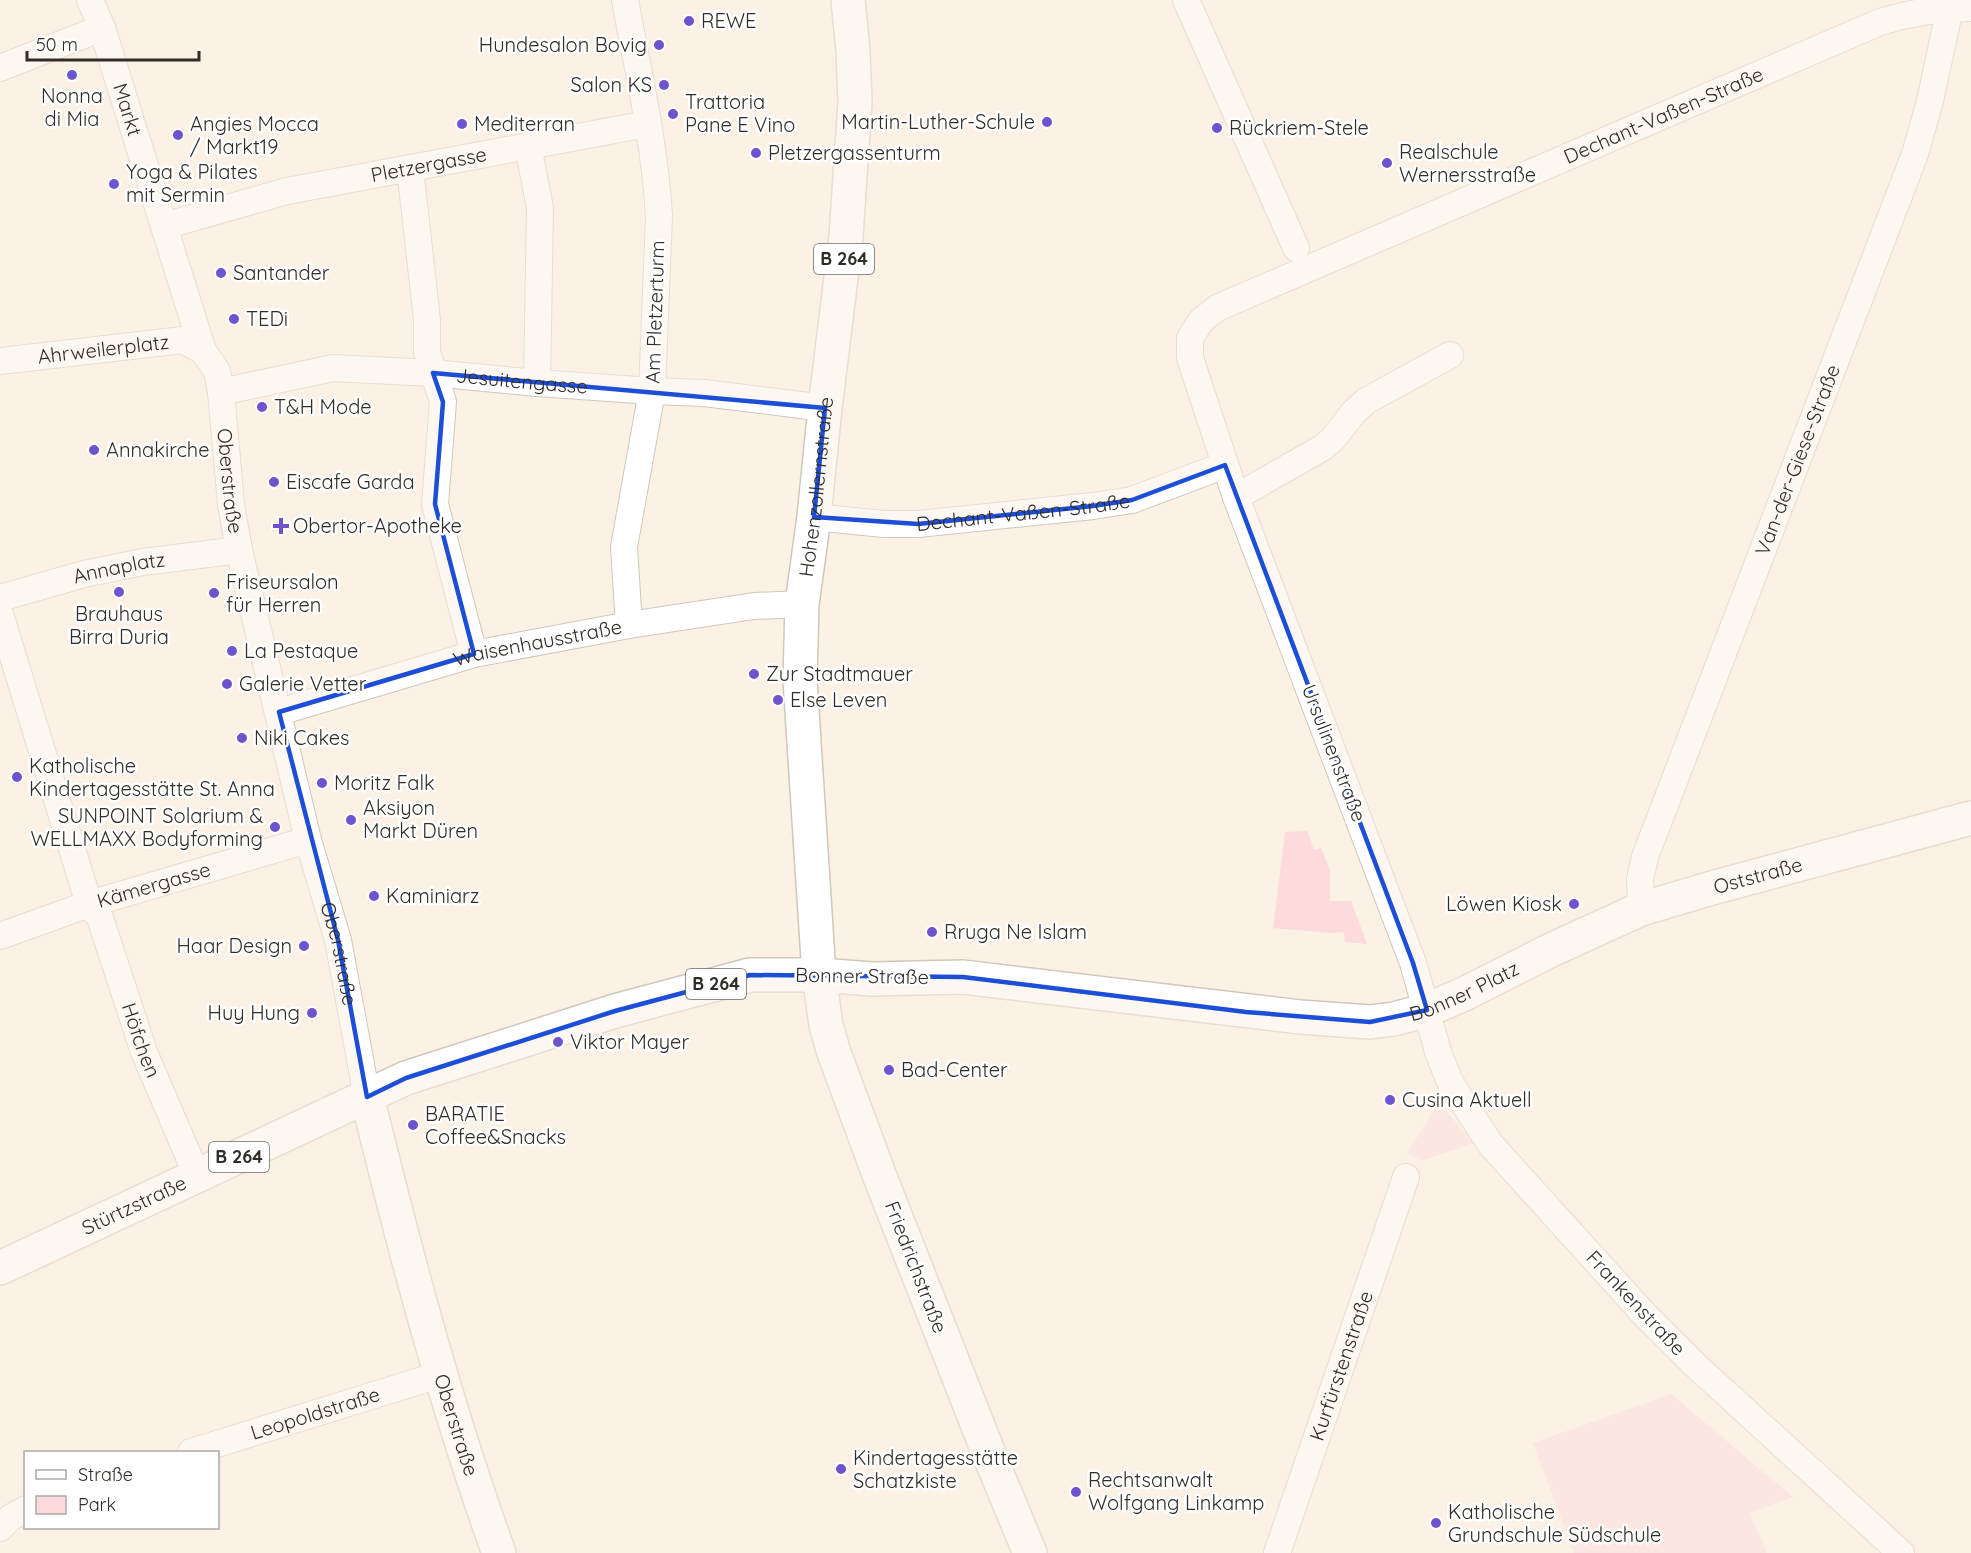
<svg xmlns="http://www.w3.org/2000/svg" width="1971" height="1553" font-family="Quicksand,sans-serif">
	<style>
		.green { fill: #fddadc }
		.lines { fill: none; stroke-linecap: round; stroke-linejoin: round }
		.street-casing { stroke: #d1c7bb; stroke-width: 28 }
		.secondary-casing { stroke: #d1c7bb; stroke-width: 36 }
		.primary-casing { stroke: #d1c7bb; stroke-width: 36 }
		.street { stroke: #fff; stroke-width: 26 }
		.secondary { stroke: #fff; stroke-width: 33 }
		.primary { stroke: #fff; stroke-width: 33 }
		.marked { fill: none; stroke: #1d4ed8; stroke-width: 4.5; stroke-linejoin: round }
		.poi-dot { fill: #6d54ce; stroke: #fff; stroke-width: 2 }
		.labels { text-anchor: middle; stroke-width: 5; stroke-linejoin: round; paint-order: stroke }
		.shield { fill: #fff; stroke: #6e6b68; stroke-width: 1.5 }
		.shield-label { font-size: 18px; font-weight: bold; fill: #302c27 }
		.poi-label { font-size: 20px; fill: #302c27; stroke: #fff; text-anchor: start }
		.street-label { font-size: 20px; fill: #302c27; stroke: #fff }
	</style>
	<rect width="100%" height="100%" fill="#fbf1e5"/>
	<g class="green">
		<path d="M 1307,831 L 1314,850 L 1321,848 L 1330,870 L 1330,901 L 1351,901 L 1367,944 L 1345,942 L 1344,932 L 1331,933 L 1273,928 L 1285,832 Z"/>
		<path d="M 1439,1103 L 1473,1143 L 1422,1161 L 1407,1153 Z"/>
		<path d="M 1671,1394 L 1793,1497 L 1750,1513 L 1767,1553 L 1574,1553 L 1533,1443 Z"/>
	</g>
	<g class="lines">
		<g class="street-casing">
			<g id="street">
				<path id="s1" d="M 90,0 L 102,28 L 203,351 L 217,371 L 221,392 L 231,504 L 239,550 L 308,840 L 338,940 L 367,1097"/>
				<path d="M 625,0 C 638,71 655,144 659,216 L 652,391 L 624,547 L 629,625"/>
				<path d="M 1186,0 L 1296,248"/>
				<path d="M 0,68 L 102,28"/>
				<path d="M 528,146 L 540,208 L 537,383"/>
				<path d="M 410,168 L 427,320 L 427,352 L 443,402 L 435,504 L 474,654"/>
				<path id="s2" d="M 164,226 L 287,191 L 647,124"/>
				<path id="s3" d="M 0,361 L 183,340 L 203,351"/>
				<path id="s4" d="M 221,392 L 333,368 L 433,373 L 537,383 L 652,391 L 704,393 L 825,408"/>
				<path d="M 1236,497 L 1322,448 L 1333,439 L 1353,413 L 1366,401 L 1450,355"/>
				<path id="s5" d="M 814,517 L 884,524 L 918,524 L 1093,506 L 1132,500 L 1225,465"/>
				<path id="s6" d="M 0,598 L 84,574 L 143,562 L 239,550"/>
				<path id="s7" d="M 0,614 L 89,904 L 100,918 L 144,1052 L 197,1176"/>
				<path id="s8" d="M 279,712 L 474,654 L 629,625 L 754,606 L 802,604"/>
				<path id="s9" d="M 1641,909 L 1640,879 L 1645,857 L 1915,154 L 1930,101 L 1950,8"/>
				<path id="s10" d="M 0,936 L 89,904 L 308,840"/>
				<path id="s11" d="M 191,1452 L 442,1374"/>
				<path d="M 0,1528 L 10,1518 L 26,1509"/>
				<path id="s12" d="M 1277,1553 L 1406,1177"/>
				<path id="s13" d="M 1901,1553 L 1694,1364 L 1644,1314 L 1491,1145 L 1451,1084 L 1439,1055 L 1413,963 L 1236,497 L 1190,358 L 1190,338 L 1201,321 L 1217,308 L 1880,22 C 1909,13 1940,8 1971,8"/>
			</g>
		</g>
		<g class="secondary-casing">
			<g id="secondary">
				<path id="s14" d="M 367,1097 C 405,1251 445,1404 499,1553"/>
				<path id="s15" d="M 1030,1553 L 993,1464 L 880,1177 L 833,1050 L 826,1025 L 819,975 L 872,979 L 963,977 L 1300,1017 L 1370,1022 L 1394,1019 L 1427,1010 L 1464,994 L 1551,950 L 1641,909 L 1712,888 L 1971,818"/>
			</g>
		</g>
		<g class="primary-casing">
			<g id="primary">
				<path id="s16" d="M 0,1268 L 406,1078 L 615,1011 L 750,975 L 819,975 L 800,680 L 802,604 L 814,517 L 825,408 L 846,237 L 855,102 L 853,51 L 848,0"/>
			</g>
		</g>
		<use href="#street" class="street"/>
		<use href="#secondary" class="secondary"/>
		<use href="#primary" class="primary"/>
	</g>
	<path d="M0 0H1971V1553H0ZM 433,373 L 825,408 L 814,517 L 918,524 L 1093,506 L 1132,500 L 1225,465 L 1413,963 L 1427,1010 L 1370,1022 L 1246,1012 L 963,977 L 750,975 L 615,1011 L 406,1078 L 367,1097 L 338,940 L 279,712 L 474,654 L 435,504 L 443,402 Z" fill="#fbf1e5" fill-opacity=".55" fill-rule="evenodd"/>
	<path class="marked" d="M 433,373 L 825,408 L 814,517 L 918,524 L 1093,506 L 1132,500 L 1225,465 L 1413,963 L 1427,1010 L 1370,1022 L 1246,1012 L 963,977 L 750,975 L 615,1011 L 406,1078 L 367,1097 L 338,940 L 279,712 L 474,654 L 435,504 L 443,402 Z"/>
	<g class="poi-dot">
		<circle cx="689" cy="21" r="6"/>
		<circle cx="659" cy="45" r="6"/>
		<circle cx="72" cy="75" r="6"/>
		<circle cx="664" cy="85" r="6"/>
		<circle cx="673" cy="114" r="6"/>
		<circle cx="1047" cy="122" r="6"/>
		<circle cx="462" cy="124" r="6"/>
		<circle cx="1217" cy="128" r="6"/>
		<circle cx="178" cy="135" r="6"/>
		<circle cx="756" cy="153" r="6"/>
		<circle cx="1387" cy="163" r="6"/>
		<circle cx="114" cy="184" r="6"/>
		<circle cx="221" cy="273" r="6"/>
		<circle cx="234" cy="319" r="6"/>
		<circle cx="262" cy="407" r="6"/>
		<circle cx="94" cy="450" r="6"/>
		<circle cx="274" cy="482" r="6"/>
		<path d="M278 517h6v6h6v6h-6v6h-6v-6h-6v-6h6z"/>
		<circle cx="119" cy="592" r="6"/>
		<circle cx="214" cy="593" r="6"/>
		<circle cx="232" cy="651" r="6"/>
		<circle cx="754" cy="674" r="6"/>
		<circle cx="227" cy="684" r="6"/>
		<circle cx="778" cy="700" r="6"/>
		<circle cx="242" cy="738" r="6"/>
		<circle cx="17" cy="777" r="6"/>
		<circle cx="322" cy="783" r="6"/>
		<circle cx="351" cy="820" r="6"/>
		<circle cx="275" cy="827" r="6"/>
		<circle cx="374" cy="896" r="6"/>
		<circle cx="1574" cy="904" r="6"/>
		<circle cx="932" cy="932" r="6"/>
		<circle cx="304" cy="946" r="6"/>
		<circle cx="312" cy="1013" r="6"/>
		<circle cx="558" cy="1042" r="6"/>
		<circle cx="889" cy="1070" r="6"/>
		<circle cx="1390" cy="1100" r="6"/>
		<circle cx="413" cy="1125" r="6"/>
		<circle cx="841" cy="1469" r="6"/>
		<circle cx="1076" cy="1492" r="6"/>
		<circle cx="1436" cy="1523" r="6"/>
	</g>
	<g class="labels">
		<g class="shield">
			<rect x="814" y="244" width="60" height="30" rx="4.5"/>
			<rect x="686" y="969" width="60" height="30" rx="4.5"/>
			<rect x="209" y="1142" width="60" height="30" rx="4.5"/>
		</g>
		<g class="shield-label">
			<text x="844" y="265">B 264</text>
			<text x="716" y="990">B 264</text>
			<text x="239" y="1163">B 264</text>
		</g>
		<g class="poi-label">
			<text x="701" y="28">REWE</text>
			<text x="647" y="52" text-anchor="end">Hundesalon Bovig</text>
			<text x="652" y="92" text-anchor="end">Salon KS</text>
			<text x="72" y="103" text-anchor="middle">Nonna<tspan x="72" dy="23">di Mia</tspan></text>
			<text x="685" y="109">Trattoria<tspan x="685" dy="23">Pane E Vino</tspan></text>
			<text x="1035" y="129" text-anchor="end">Martin-Luther-Schule</text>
			<text x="190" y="131">Angies Mocca<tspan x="190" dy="23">/ Markt19</tspan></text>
			<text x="474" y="131">Mediterran</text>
			<text x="1229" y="135">Rückriem-Stele</text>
			<text x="1399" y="159">Realschule<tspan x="1399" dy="23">Wernersstraße</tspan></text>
			<text x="768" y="160">Pletzergassenturm</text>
			<text x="126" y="179">Yoga &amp; Pilates<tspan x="126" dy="23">mit Sermin</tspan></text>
			<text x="233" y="280">Santander</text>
			<text x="246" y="326">TEDi</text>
			<text x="274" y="414">T&amp;H Mode</text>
			<text x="106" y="457">Annakirche</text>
			<text x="286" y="489">Eiscafe Garda</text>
			<text x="293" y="533">Obertor-Apotheke</text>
			<text x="226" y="589">Friseursalon<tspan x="226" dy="23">für Herren</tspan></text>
			<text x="119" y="621" text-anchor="middle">Brauhaus<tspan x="119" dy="23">Birra Duria</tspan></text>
			<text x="244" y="658">La Pestaque</text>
			<text x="766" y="681">Zur Stadtmauer</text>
			<text x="239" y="691">Galerie Vetter</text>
			<text x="790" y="707">Else Leven</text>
			<text x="254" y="745">Niki Cakes</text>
			<text x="29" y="773">Katholische<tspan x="29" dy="23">Kindertagesstätte St. Anna</tspan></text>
			<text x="334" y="790">Moritz Falk</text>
			<text x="363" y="815">Aksiyon<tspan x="363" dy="23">Markt Düren</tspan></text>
			<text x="263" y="823" text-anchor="end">SUNPOINT Solarium &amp;<tspan x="263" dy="23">WELLMAXX Bodyforming</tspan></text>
			<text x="386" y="903">Kaminiarz</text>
			<text x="1562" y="911" text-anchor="end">Löwen Kiosk</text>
			<text x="944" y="939">Rruga Ne Islam</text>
			<text x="292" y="953" text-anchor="end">Haar Design</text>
			<text x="300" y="1020" text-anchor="end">Huy Hung</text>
			<text x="570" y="1049">Viktor Mayer</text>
			<text x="901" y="1077">Bad-Center</text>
			<text x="1402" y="1107">Cusina Aktuell</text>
			<text x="425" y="1121">BARATIE<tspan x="425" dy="23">Coffee&amp;Snacks</tspan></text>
			<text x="853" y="1465">Kindertagesstätte<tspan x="853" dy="23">Schatzkiste</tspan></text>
			<text x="1088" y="1487">Rechtsanwalt<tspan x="1088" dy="23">Wolfgang Linkamp</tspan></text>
			<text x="1448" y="1519">Katholische<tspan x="1448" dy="23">Grundschule Südschule</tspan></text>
		</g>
		<g class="street-label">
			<text dy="7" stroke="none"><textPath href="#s1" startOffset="116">Markt</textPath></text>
			<text dy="7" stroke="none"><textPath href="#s13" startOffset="1971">Dechant-Vaßen-Straße</textPath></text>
			<text dy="7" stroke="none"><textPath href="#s2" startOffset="272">Pletzergasse</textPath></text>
			<text transform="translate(655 312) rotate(-88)" y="7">Am Pletzerturm</text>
			<text dy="7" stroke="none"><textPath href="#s3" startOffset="104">Ahrweilerplatz</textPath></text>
			<text dy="7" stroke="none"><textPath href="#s4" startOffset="304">Jesuitengasse</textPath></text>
			<text dy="7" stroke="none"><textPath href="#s9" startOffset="478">Van-der-Giese-Straße</textPath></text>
			<text dy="7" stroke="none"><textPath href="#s1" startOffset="504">Oberstraße</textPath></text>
			<text dy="7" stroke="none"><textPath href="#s16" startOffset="1366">Hohenzollernstraße</textPath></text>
			<text dy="7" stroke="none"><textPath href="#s5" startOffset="210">Dechant-Vaßen-Straße</textPath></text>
			<text dy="7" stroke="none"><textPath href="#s6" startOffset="123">Annaplatz</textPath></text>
			<text dy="7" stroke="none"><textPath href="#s8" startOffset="268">Waisenhausstraße</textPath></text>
			<text transform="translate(1334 753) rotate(69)" y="7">Ursulinenstraße</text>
			<text dy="7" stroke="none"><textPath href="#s15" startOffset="1587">Oststraße</textPath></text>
			<text dy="7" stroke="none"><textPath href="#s10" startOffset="162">Kämergasse</textPath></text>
			<text dy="7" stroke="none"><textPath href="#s1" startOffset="990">Oberstraße</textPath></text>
			<text transform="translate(862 976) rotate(1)" y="7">Bonner Straße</text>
			<text dy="7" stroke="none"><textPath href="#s15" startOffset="1270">Bonner Platz</textPath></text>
			<text dy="7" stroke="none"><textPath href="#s7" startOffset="450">Höfchen</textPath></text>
			<text dy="7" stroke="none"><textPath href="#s16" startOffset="148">Stürtzstraße</textPath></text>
			<text transform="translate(916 1267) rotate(69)" y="7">Friedrichstraße</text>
			<text transform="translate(1636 1303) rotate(47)" y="7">Frankenstraße</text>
			<text dy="7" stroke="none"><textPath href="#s12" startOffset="198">Kurfürstenstraße</textPath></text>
			<text dy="7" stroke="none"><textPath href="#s11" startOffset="130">Leopoldstraße</textPath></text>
			<text dy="7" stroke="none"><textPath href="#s14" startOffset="340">Oberstraße</textPath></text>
		</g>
	</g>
	<rect x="24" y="1451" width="195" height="78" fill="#ffffff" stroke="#acaba9" stroke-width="1.5"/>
	<rect x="36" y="1470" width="30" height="9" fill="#ffffff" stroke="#acaba9" stroke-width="1.5"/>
	<text x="78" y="1481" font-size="18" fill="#302c27">Straße</text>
	<rect x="36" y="1496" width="30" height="18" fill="#fddadc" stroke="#acaba9" stroke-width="1.5"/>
	<text x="78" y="1511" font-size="18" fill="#302c27">Park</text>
	<path d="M27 51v9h172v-9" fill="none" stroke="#302c27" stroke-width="3"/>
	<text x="36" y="51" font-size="18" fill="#302c27" stroke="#ffffff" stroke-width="4.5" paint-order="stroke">50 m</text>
</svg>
